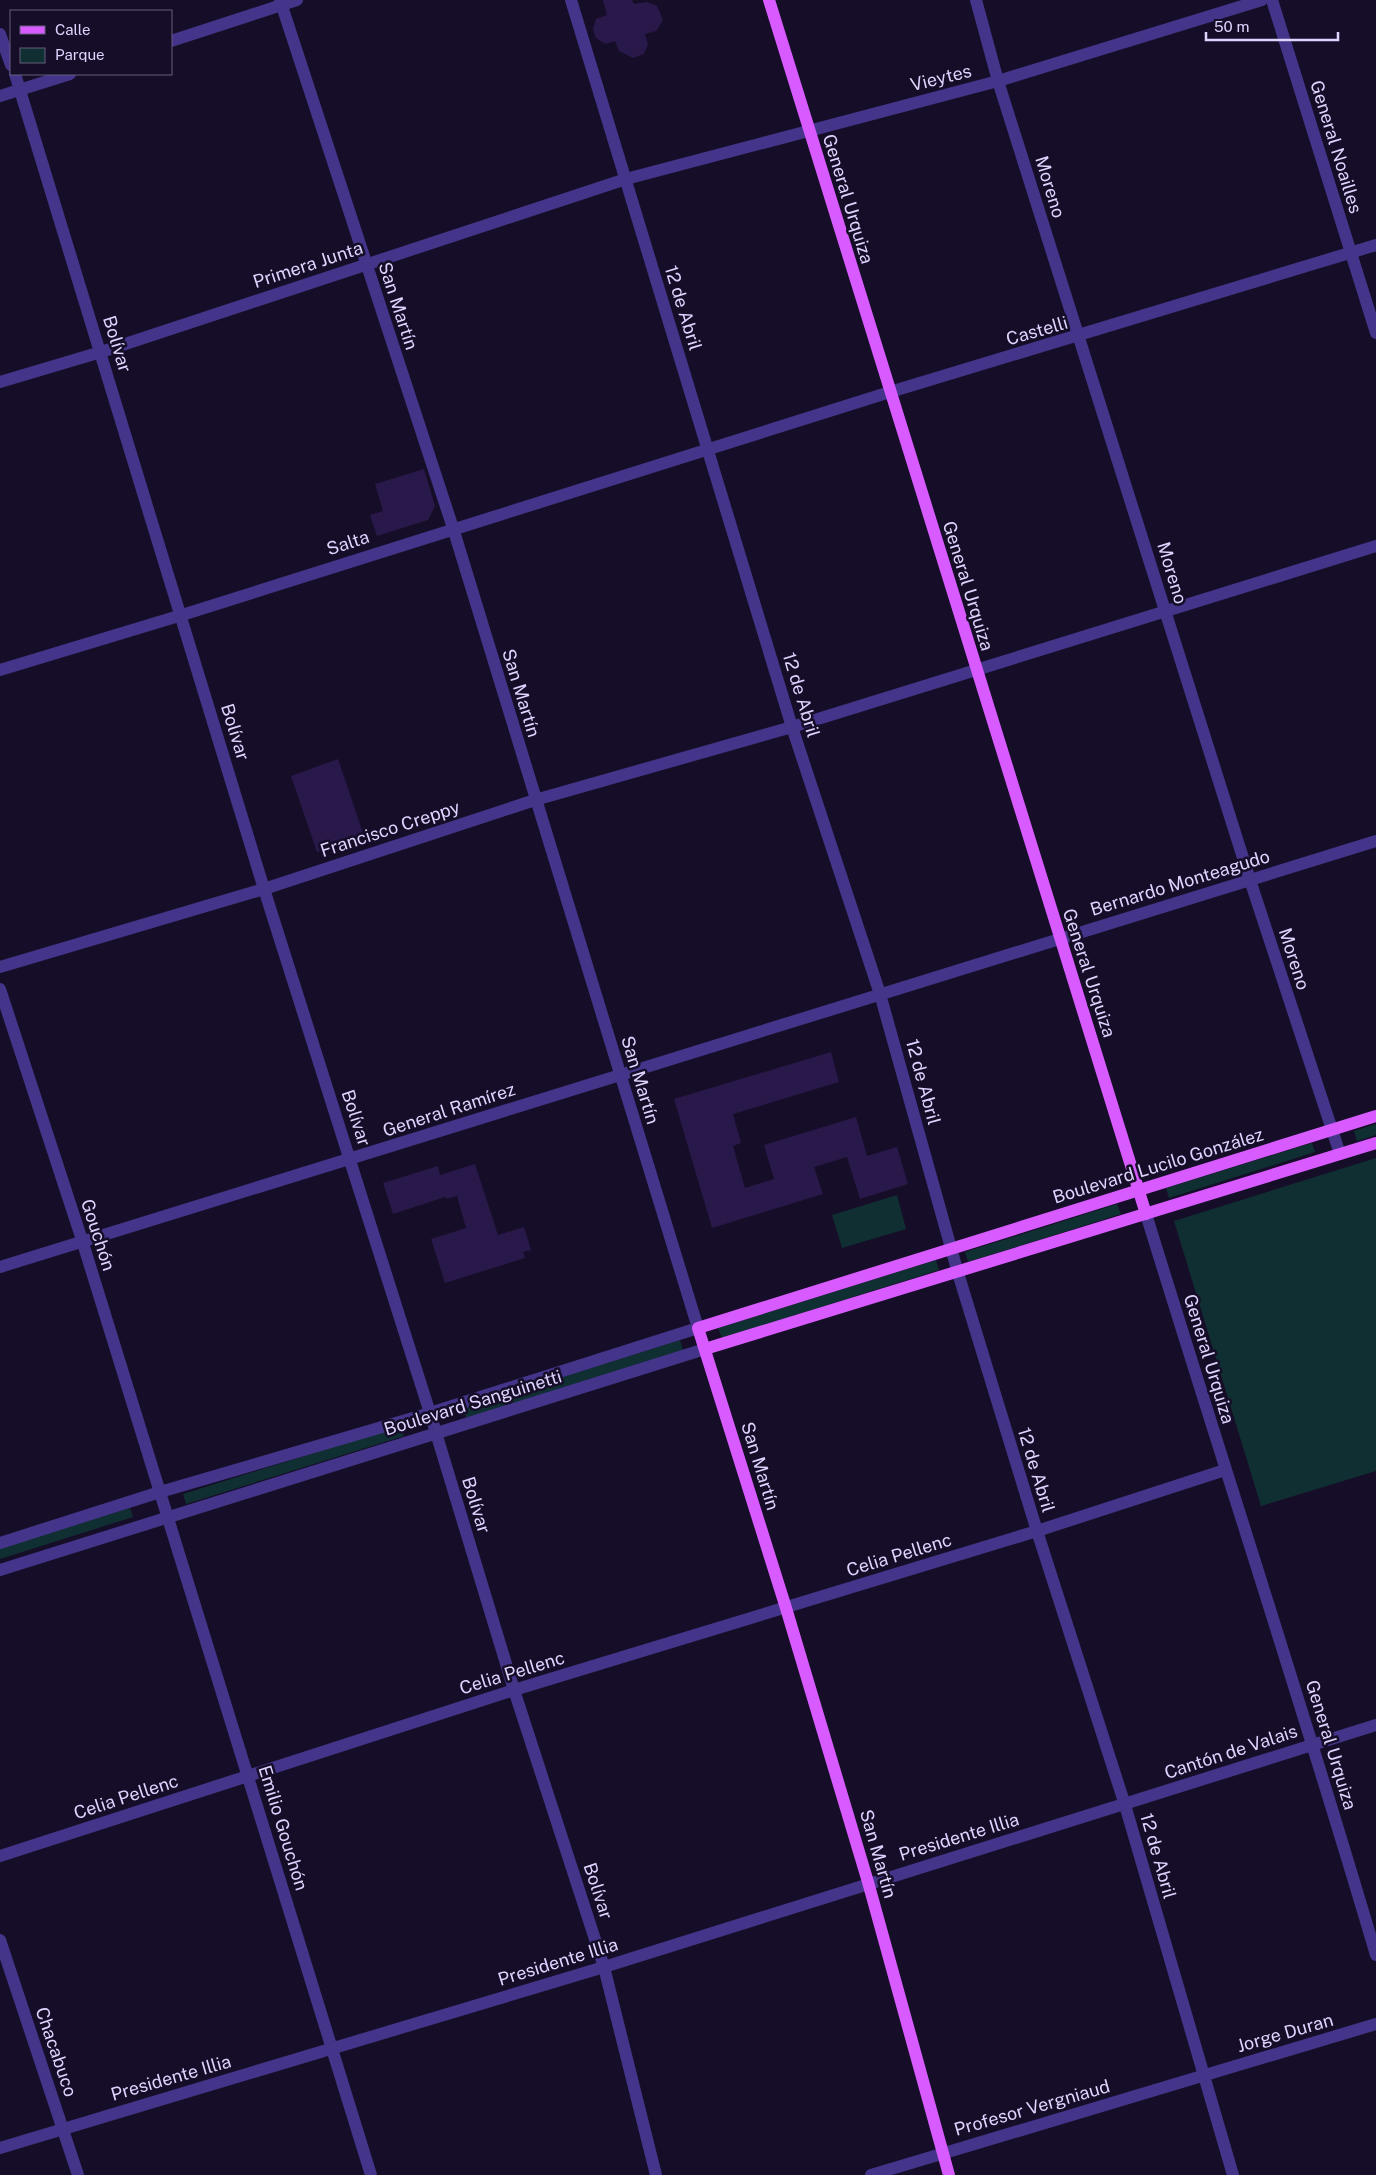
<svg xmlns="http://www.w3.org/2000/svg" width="1376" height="2175" font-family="'Public Sans',sans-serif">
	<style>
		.green { fill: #102f32 }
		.building { fill: #29184a }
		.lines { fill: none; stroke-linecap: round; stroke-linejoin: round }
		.minor { stroke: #44358a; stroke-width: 12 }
		.major { stroke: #d85bff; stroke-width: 12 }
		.labels { text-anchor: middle; stroke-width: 5; stroke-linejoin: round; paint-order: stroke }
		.street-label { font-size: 18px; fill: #dfd4ff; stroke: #160e28 }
	</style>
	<rect width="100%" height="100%" fill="#160e28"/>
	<g class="green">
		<path d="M 1376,1124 L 1376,1135 L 1357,1141 L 1354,1131 Z"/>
		<path d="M 1312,1143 L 1315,1152 L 1169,1198 L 1166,1188 Z"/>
		<path d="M 1376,1158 L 1376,1471 L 1261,1506 L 1174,1221 Z"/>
		<path d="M 897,1195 L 906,1229 L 842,1248 L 832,1215 Z"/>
		<path d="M 1117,1204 L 1121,1214 L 968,1262 L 965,1252 Z"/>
		<path d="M 936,1260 L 939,1270 L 722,1338 L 718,1328 Z"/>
		<path d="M 680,1340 L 683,1350 L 466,1418 L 463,1408 Z"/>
		<path d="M 400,1426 L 404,1436 L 186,1504 L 183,1494 Z"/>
		<path d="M 130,1508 L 133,1517 L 0,1559 L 0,1548 Z"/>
	</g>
	<g class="building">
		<path d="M 603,0 L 632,0 L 634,4 L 647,2 L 657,6 L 663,20 L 656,31 L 645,34 L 648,44 L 644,54 L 633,58 L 619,51 L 615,41 L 605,44 L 596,38 L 593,29 L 596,19 L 607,15 Z"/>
		<path d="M 424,469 L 435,506 L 428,520 L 377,536 L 370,515 L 383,511 L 375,484 Z"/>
		<path d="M 338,759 L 364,836 L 317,852 L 291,776 Z"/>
		<path d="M 831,1052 L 839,1082 L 733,1114 L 741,1143 L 733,1146 L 745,1188 L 774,1179 L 764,1145 L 856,1117 L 867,1156 L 897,1147 L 908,1184 L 860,1199 L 847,1157 L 814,1167 L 823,1194 L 712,1228 L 674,1099 Z"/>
		<path d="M 475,1164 L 498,1235 L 524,1227 L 531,1250 L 523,1252 L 525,1258 L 445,1283 L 431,1239 L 466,1228 L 457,1196 L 446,1199 L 445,1197 L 393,1214 L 383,1183 L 438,1166 L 440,1175 Z"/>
	</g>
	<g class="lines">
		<g class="minor">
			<path d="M 571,0 L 792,727 L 880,994 L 958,1273 L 1037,1531 L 1125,1805 L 1233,2175"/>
			<path d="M 976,0 L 998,81 L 1250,880 L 1340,1154"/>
			<path d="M 1272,0 L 1376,333"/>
			<path d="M 0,34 L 11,65"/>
			<path d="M 171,41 L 297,0"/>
			<path d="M 15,74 L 264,889 L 430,1413 L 514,1690 L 604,1967 L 656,2175"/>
			<path d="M 0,96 L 70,74"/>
			<path d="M 0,382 L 101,352 L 626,179 L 998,81 L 1262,0"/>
			<path d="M 0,670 L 182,615 L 890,392 L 1376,245"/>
			<path d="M 0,967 L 264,889 L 535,800 L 792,727 L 1376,546"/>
			<path d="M 0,989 L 82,1240 L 371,2175"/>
			<path d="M 1146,1214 C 1222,1461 1303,1707 1376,1955"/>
			<path d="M 0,1267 L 1376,841"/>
			<path d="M 0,1543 L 160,1492 L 430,1413 L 698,1328 L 453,528 L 280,0"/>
			<path d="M 0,1570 L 705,1349"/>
			<path d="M 0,1856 L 514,1690 L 1037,1531 L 1225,1470"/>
			<path d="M 0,1940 L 78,2175"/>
			<path d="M 0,2148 L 604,1967 L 1376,1725"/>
			<path d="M 871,2175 L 1376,2024"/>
		</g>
		<g class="major">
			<path d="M 769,0 L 1146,1214"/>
			<path d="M 705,1349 L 1376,1143"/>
			<path d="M 949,2175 L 868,1882 L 786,1608 L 698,1328 L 1376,1116"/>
		</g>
	</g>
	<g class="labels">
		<g class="street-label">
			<text transform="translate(941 78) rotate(-14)" y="6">Vieytes</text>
			<text transform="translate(1336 147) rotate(73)" y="6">General Noailles</text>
			<text transform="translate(1050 187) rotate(73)" y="6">Moreno</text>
			<text transform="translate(848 199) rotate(73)" y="6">General Urquiza</text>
			<text transform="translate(308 265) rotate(-18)" y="6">Primera Junta</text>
			<text transform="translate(398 306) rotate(72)" y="6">San Martín</text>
			<text transform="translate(683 308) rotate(73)" y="6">12 de Abril</text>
			<text transform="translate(1037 331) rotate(-16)" y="6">Castelli</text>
			<text transform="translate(117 344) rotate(73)" y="6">Bolívar</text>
			<text transform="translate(348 543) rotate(-18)" y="6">Salta</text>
			<text transform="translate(1172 573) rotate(73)" y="6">Moreno</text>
			<text transform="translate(968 586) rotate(73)" y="6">General Urquiza</text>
			<text transform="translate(521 693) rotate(73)" y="6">San Martín</text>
			<text transform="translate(801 695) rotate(73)" y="6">12 de Abril</text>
			<text transform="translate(235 732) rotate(73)" y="6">Bolívar</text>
			<text transform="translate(390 829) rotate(-18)" y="6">Francisco Creppy</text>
			<text transform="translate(1180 883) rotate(-17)" y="6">Bernardo Monteagudo</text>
			<text transform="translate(1294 959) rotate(72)" y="6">Moreno</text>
			<text transform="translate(1089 973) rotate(72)" y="6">General Urquiza</text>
			<text transform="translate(640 1080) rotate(73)" y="6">San Martín</text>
			<text transform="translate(923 1082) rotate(75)" y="6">12 de Abril</text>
			<text transform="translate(449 1110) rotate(-18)" y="6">General Ramírez</text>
			<text transform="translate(356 1118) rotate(72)" y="6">Bolívar</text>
			<text transform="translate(1158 1166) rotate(-17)" y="6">Boulevard Lucilo González</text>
			<text transform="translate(98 1235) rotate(72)" y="6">Gouchón</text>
			<text transform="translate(1209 1359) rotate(73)" y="6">General Urquiza</text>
			<text transform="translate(473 1403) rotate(-17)" y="6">Boulevard Sanguinetti</text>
			<text transform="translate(760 1466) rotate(73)" y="6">San Martín</text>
			<text transform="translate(1036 1470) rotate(73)" y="6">12 de Abril</text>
			<text transform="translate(476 1505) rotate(73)" y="6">Bolívar</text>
			<text transform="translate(899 1555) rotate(-17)" y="6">Celia Pellenc</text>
			<text transform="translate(512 1673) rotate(-17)" y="6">Celia Pellenc</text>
			<text transform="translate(1331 1745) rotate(73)" y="6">General Urquiza</text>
			<text transform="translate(1231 1752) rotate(-18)" y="6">Cantón de Valais</text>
			<text transform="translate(126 1797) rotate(-18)" y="6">Celia Pellenc</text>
			<text transform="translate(283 1828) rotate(73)" y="6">Emilio Gouchón</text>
			<text transform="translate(959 1837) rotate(-17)" y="6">Presidente Illia</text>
			<text transform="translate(878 1854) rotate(74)" y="6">San Martín</text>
			<text transform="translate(1158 1856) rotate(74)" y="6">12 de Abril</text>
			<text transform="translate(598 1891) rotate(72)" y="6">Bolívar</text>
			<text transform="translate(558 1962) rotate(-17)" y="6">Presidente Illia</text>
			<text transform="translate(1285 2033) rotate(-16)" y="6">Jorge Duran</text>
			<text transform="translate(56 2052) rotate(71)" y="6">Chacabuco</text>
			<text transform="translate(171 2078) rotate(-16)" y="6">Presidente Illia</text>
			<text transform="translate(1032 2108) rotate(-16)" y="6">Profesor Vergniaud</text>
		</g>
	</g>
	<rect x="10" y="10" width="162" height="65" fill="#160e28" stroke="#665d7e"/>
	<rect x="20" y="26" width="25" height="8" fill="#d85bff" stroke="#665d7e"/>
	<text x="55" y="35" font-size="15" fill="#dfd4ff">Calle</text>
	<rect x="20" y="48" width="25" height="15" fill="#102f32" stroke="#665d7e"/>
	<text x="55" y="60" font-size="15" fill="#dfd4ff">Parque</text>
	<path d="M1206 32v8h132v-8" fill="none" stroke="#dfd4ff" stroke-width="2.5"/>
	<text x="1214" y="32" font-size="15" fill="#dfd4ff" stroke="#160e28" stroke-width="4" paint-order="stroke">50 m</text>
</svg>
